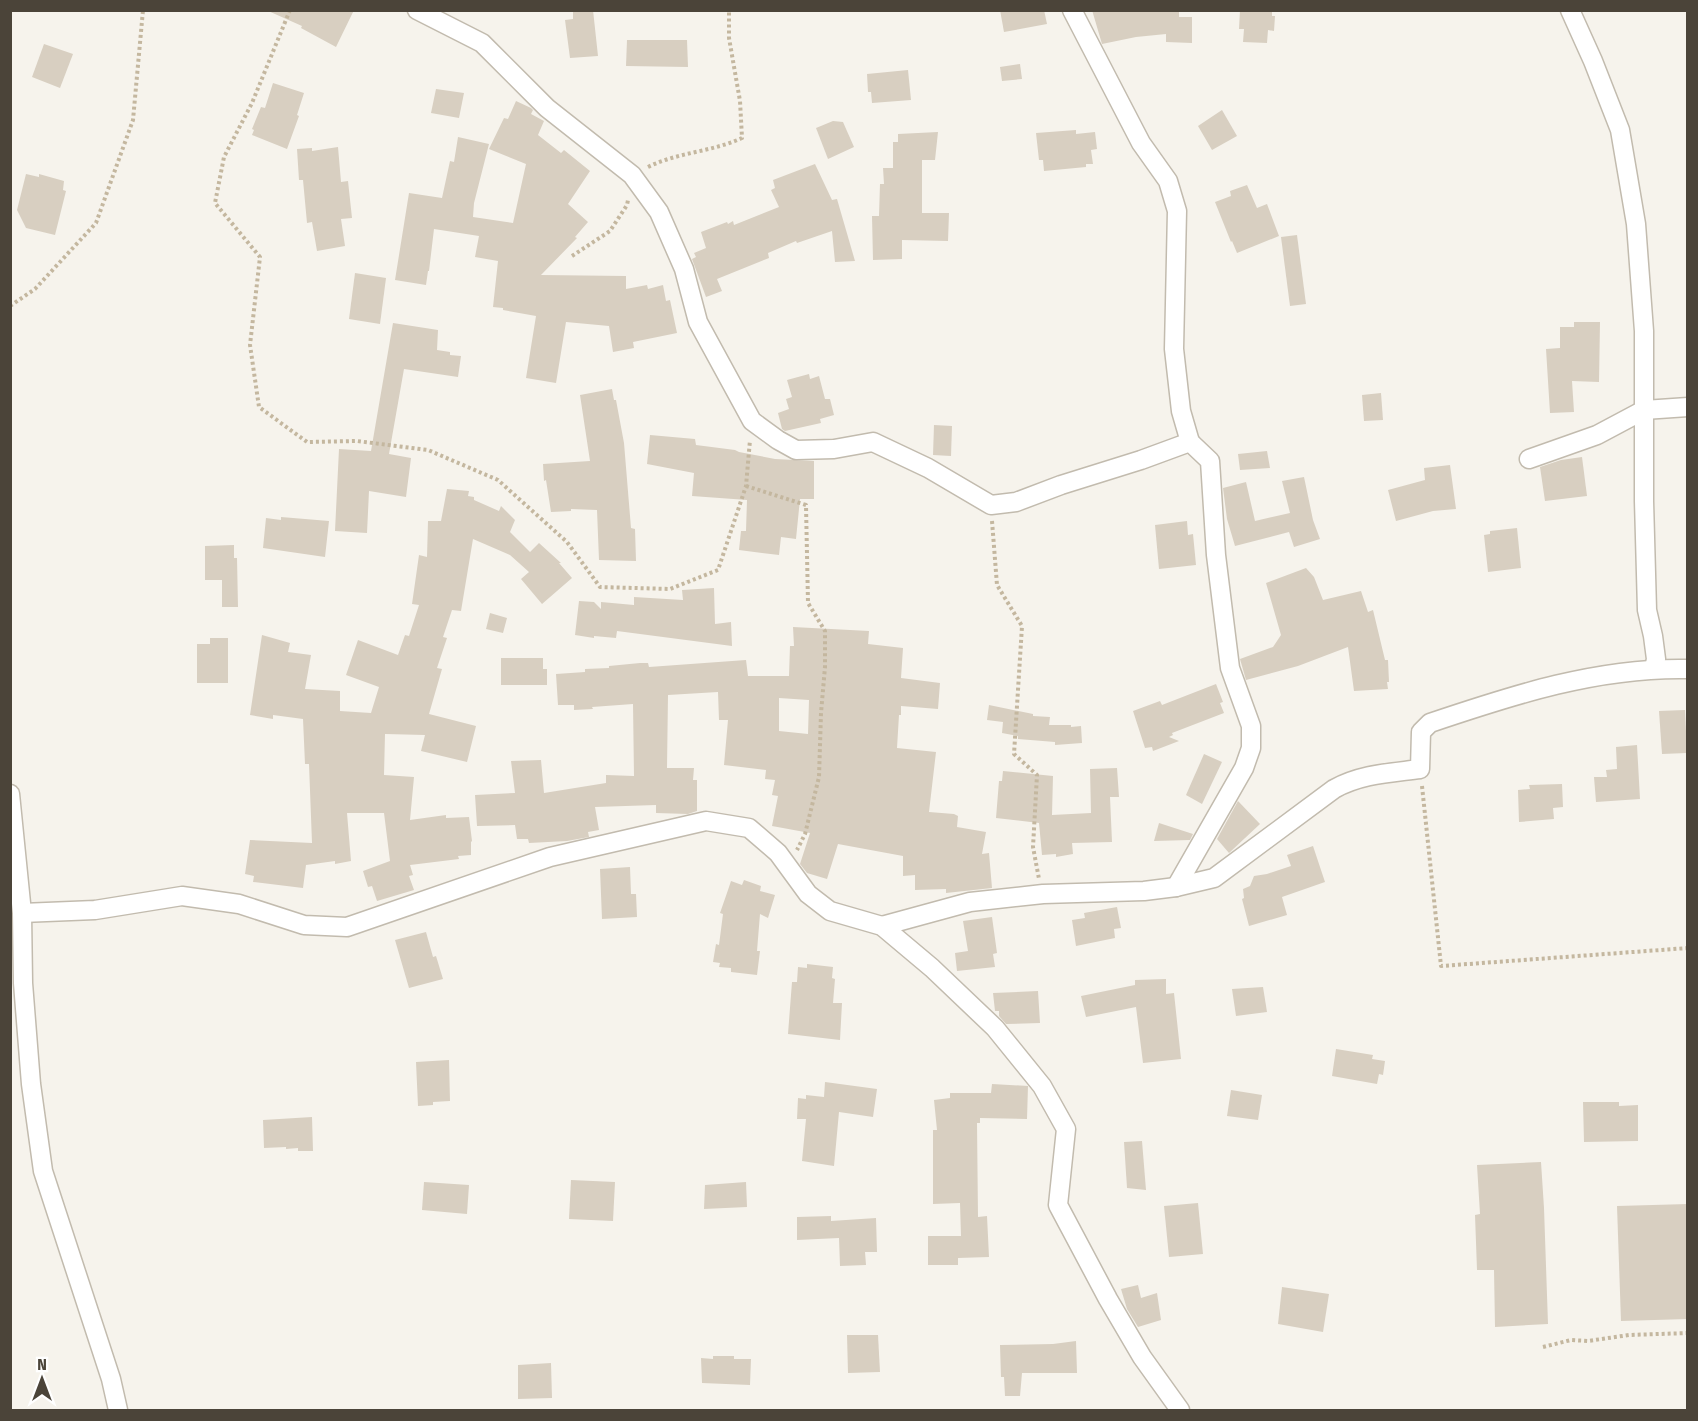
<svg xmlns="http://www.w3.org/2000/svg" width="1698" height="1421" font-family="'Fira Sans Condensed',sans-serif">
	<style>
		.building { fill: #d8cfc1; fill-rule: evenodd }
		.lines { fill: none; stroke-linecap: round; stroke-linejoin: round }
		.street-casing { stroke: #c2bbae; stroke-width: 21 }
		.path { stroke: #c4b79f; stroke-width: 4; stroke-dasharray: 3 3; stroke-linecap: butt }
		.street { stroke: #fff; stroke-width: 18 }
	</style>
	<rect width="100%" height="100%" fill="#f6f3ec"/>
	<g class="building">
		<path d="M 266,10 L 354,10 L 336,47 L 301,28 L 302,26 Z"/>
		<path d="M 573,10 L 593,10 L 598,56 L 570,58 L 565,20 L 573,19 Z"/>
		<path d="M 1000,10 L 1044,10 L 1047,24 L 1004,32 Z"/>
		<path d="M 1092,10 L 1179,11 L 1179,17 L 1192,17 L 1192,43 L 1166,42 L 1166,34 L 1136,37 L 1102,44 Z"/>
		<path d="M 1240,10 L 1272,12 L 1272,16 L 1275,16 L 1274,31 L 1268,30 L 1267,43 L 1243,42 L 1244,29 L 1239,29 Z"/>
		<path d="M 627,40 L 687,40 L 688,67 L 626,66 Z"/>
		<path d="M 44,44 L 73,54 L 60,88 L 32,77 Z"/>
		<path d="M 1020,64 L 1022,79 L 1002,81 L 1000,67 Z"/>
		<path d="M 908,70 L 911,100 L 872,103 L 871,92 L 868,92 L 867,74 Z"/>
		<path d="M 273,83 L 304,93 L 297,115 L 299,116 L 287,149 L 252,135 L 254,130 L 252,129 L 261,107 L 265,108 Z"/>
		<path d="M 436,89 L 464,93 L 459,118 L 431,113 Z"/>
		<path d="M 516,101 L 531,108 L 533,110 L 531,114 L 544,121 L 538,135 L 561,153 L 564,150 L 590,171 L 568,204 L 588,222 L 575,237 L 577,238 L 541,275 L 626,276 L 626,289 L 647,285 L 648,289 L 663,285 L 666,301 L 670,300 L 677,333 L 633,342 L 634,348 L 613,352 L 609,326 L 566,322 L 556,383 L 526,378 L 536,316 L 503,310 L 503,308 L 493,307 L 498,261 L 475,257 L 479,236 L 434,229 L 429,271 L 428,271 L 426,285 L 395,280 L 409,193 L 442,198 L 450,161 L 454,162 L 458,137 L 489,144 L 474,203 L 473,217 L 513,223 L 526,164 L 489,149 L 504,118 L 508,119 Z"/>
		<path d="M 1222,110 L 1237,136 L 1212,150 L 1198,126 Z"/>
		<path d="M 833,121 L 843,122 L 854,147 L 828,159 L 816,128 Z"/>
		<path d="M 1076,130 L 1076,134 L 1095,132 L 1097,149 L 1091,150 L 1093,164 L 1086,164 L 1086,167 L 1044,171 L 1043,160 L 1039,160 L 1036,133 Z"/>
		<path d="M 938,132 L 935,160 L 922,160 L 922,213 L 949,213 L 948,241 L 902,240 L 902,259 L 873,260 L 872,216 L 879,216 L 880,184 L 884,184 L 883,168 L 893,168 L 893,142 L 898,142 L 898,134 Z"/>
		<path d="M 338,147 L 341,182 L 348,181 L 352,218 L 341,219 L 345,246 L 317,251 L 312,222 L 307,223 L 303,180 L 299,180 L 297,149 L 312,148 L 312,151 Z"/>
		<path d="M 815,164 L 832,200 L 837,199 L 855,261 L 835,262 L 832,231 L 797,243 L 796,241 L 768,253 L 769,258 L 717,279 L 722,291 L 706,297 L 692,259 L 696,257 L 694,253 L 706,248 L 701,232 L 727,222 L 728,224 L 733,221 L 734,225 L 779,207 L 771,190 L 775,188 L 773,180 Z"/>
		<path d="M 26,174 L 39,177 L 39,174 L 64,181 L 63,190 L 66,191 L 55,235 L 26,228 L 17,210 Z"/>
		<path d="M 1247,185 L 1257,208 L 1267,204 L 1279,236 L 1237,253 L 1232,241 L 1231,242 L 1215,202 L 1231,196 L 1230,191 Z"/>
		<path d="M 1297,235 L 1306,304 L 1290,306 L 1281,237 Z"/>
		<path d="M 355,273 L 386,278 L 380,324 L 349,319 Z"/>
		<path d="M 1574,322 L 1600,322 L 1599,382 L 1572,381 L 1574,412 L 1550,413 L 1546,349 L 1560,348 L 1560,327 L 1574,327 Z"/>
		<path d="M 393,323 L 438,330 L 437,350 L 450,352 L 450,355 L 461,356 L 458,377 L 404,369 L 389,454 L 411,458 L 406,497 L 369,491 L 367,533 L 335,531 L 339,449 L 371,451 Z"/>
		<path d="M 809,374 L 810,379 L 819,376 L 825,399 L 830,399 L 834,415 L 820,419 L 821,423 L 785,431 L 782,429 L 778,413 L 789,409 L 786,399 L 792,397 L 787,380 Z"/>
		<path d="M 612,389 L 614,400 L 616,400 L 624,443 L 631,528 L 635,529 L 636,561 L 599,560 L 597,510 L 571,509 L 571,511 L 551,512 L 546,480 L 544,481 L 543,464 L 590,461 L 580,395 Z"/>
		<path d="M 1381,393 L 1383,420 L 1364,421 L 1362,395 Z"/>
		<path d="M 934,425 L 952,426 L 951,456 L 933,455 Z"/>
		<path d="M 650,435 L 695,439 L 696,445 L 735,450 L 739,452 L 775,459 L 814,461 L 814,499 L 800,499 L 796,539 L 781,537 L 779,555 L 739,550 L 741,531 L 746,531 L 747,500 L 692,496 L 694,473 L 647,464 Z"/>
		<path d="M 1267,451 L 1270,468 L 1240,470 L 1238,454 Z"/>
		<path d="M 1582,457 L 1587,496 L 1545,501 L 1540,467 L 1561,460 Z"/>
		<path d="M 1450,465 L 1456,509 L 1433,511 L 1396,521 L 1388,490 L 1425,480 L 1424,468 Z"/>
		<path d="M 1304,477 L 1313,520 L 1320,539 L 1294,547 L 1289,532 L 1235,546 L 1227,519 L 1223,488 L 1246,482 L 1255,521 L 1290,513 L 1282,481 Z"/>
		<path d="M 447,489 L 469,491 L 468,496 L 474,497 L 474,500 L 499,511 L 501,506 L 515,520 L 510,532 L 530,552 L 539,543 L 561,563 L 559,563 L 572,578 L 542,604 L 521,579 L 529,572 L 510,555 L 473,539 L 461,611 L 452,610 L 443,637 L 447,638 L 437,668 L 442,669 L 429,714 L 476,726 L 467,762 L 421,751 L 425,735 L 385,734 L 384,775 L 414,777 L 410,820 L 446,815 L 446,818 L 469,817 L 472,841 L 471,842 L 471,855 L 458,856 L 459,859 L 410,865 L 413,875 L 409,876 L 414,890 L 377,901 L 372,886 L 368,887 L 363,871 L 390,861 L 384,813 L 347,813 L 351,861 L 335,864 L 335,861 L 306,865 L 303,888 L 253,882 L 254,876 L 245,874 L 250,840 L 312,843 L 309,764 L 305,764 L 303,719 L 273,715 L 273,719 L 250,715 L 262,635 L 290,643 L 288,652 L 311,655 L 305,689 L 340,691 L 340,711 L 371,713 L 379,687 L 346,675 L 358,640 L 398,655 L 405,635 L 409,636 L 419,605 L 412,604 L 419,555 L 427,557 L 428,521 L 441,521 Z"/>
		<path d="M 281,517 L 329,521 L 325,557 L 263,548 L 266,518 L 281,520 Z"/>
		<path d="M 1187,521 L 1188,535 L 1193,534 L 1196,565 L 1159,569 L 1155,525 Z"/>
		<path d="M 1517,528 L 1521,568 L 1488,572 L 1484,535 L 1490,534 L 1490,531 Z"/>
		<path d="M 234,545 L 234,558 L 237,558 L 238,607 L 222,607 L 222,580 L 205,580 L 205,546 Z"/>
		<path d="M 1306,568 L 1314,577 L 1323,600 L 1361,591 L 1368,612 L 1373,610 L 1385,660 L 1388,660 L 1389,682 L 1387,682 L 1388,689 L 1354,691 L 1348,647 L 1298,666 L 1246,680 L 1240,659 L 1273,647 L 1281,635 L 1266,583 Z"/>
		<path d="M 714,588 L 715,624 L 731,622 L 732,646 L 617,631 L 616,638 L 594,636 L 594,638 L 575,635 L 579,601 L 594,602 L 601,609 L 601,602 L 634,605 L 634,597 L 683,600 L 682,590 Z"/>
		<path d="M 490,613 L 507,618 L 503,633 L 486,629 Z"/>
		<path d="M 793,627 L 869,631 L 868,644 L 903,648 L 901,678 L 940,683 L 938,709 L 901,706 L 901,715 L 899,715 L 897,748 L 936,752 L 929,812 L 954,814 L 958,816 L 957,827 L 986,832 L 982,854 L 989,853 L 992,888 L 946,893 L 946,889 L 915,890 L 915,875 L 903,876 L 903,856 L 838,844 L 827,879 L 807,873 L 800,864 L 810,833 L 772,826 L 778,796 L 772,795 L 775,780 L 765,779 L 766,770 L 724,765 L 728,720 L 719,720 L 718,692 L 668,695 L 667,768 L 694,768 L 693,780 L 697,780 L 697,811 L 688,814 L 656,813 L 656,805 L 595,807 L 599,830 L 588,832 L 589,837 L 567,841 L 529,843 L 528,839 L 517,839 L 515,825 L 477,826 L 475,795 L 515,793 L 511,761 L 541,760 L 544,793 L 606,783 L 606,775 L 634,776 L 633,704 L 592,707 L 593,709 L 574,710 L 574,705 L 558,705 L 556,674 L 585,672 L 585,669 L 609,668 L 609,666 L 640,663 L 648,663 L 649,667 L 746,660 L 748,676 L 789,676 L 790,646 L 794,646 ZM 779,698 L 809,700 L 808,734 L 779,731 Z"/>
		<path d="M 210,638 L 228,638 L 228,683 L 197,683 L 197,644 L 210,644 Z"/>
		<path d="M 501,658 L 543,658 L 543,669 L 547,669 L 547,685 L 501,685 Z"/>
		<path d="M 1216,684 L 1223,702 L 1220,703 L 1224,713 L 1172,733 L 1173,735 L 1169,737 L 1179,741 L 1153,751 L 1152,747 L 1145,748 L 1133,711 L 1160,701 L 1162,705 Z"/>
		<path d="M 989,705 L 1033,714 L 1033,716 L 1050,717 L 1049,725 L 1071,725 L 1071,727 L 1081,726 L 1082,743 L 1055,745 L 1055,742 L 1018,739 L 1018,736 L 1002,733 L 1003,722 L 987,720 Z"/>
		<path d="M 1685,710 L 1687,753 L 1662,754 L 1659,711 Z"/>
		<path d="M 1637,745 L 1640,799 L 1596,802 L 1594,777 L 1607,777 L 1606,770 L 1617,769 L 1616,747 Z"/>
		<path d="M 1204,754 L 1222,762 L 1202,804 L 1186,795 Z"/>
		<path d="M 1117,768 L 1119,797 L 1110,797 L 1112,842 L 1072,843 L 1073,854 L 1056,857 L 1056,854 L 1042,855 L 1039,823 L 996,818 L 999,781 L 1002,781 L 1003,771 L 1053,776 L 1052,815 L 1091,813 L 1090,769 Z"/>
		<path d="M 1562,784 L 1563,807 L 1553,808 L 1554,819 L 1519,822 L 1518,790 L 1530,789 L 1529,785 Z"/>
		<path d="M 1238,801 L 1260,824 L 1229,853 L 1217,839 Z"/>
		<path d="M 1159,823 L 1193,834 L 1190,840 L 1154,841 Z"/>
		<path d="M 1313,846 L 1325,882 L 1282,897 L 1287,915 L 1249,926 L 1242,899 L 1244,898 L 1243,889 L 1250,886 L 1254,876 L 1267,874 L 1291,866 L 1287,855 Z"/>
		<path d="M 630,867 L 631,894 L 636,894 L 637,917 L 602,919 L 600,869 Z"/>
		<path d="M 744,880 L 761,886 L 760,891 L 775,895 L 768,918 L 760,914 L 757,951 L 760,951 L 757,975 L 731,972 L 731,968 L 719,967 L 720,963 L 713,962 L 716,944 L 719,945 L 723,914 L 720,913 L 728,890 L 731,881 L 742,885 Z"/>
		<path d="M 1117,907 L 1121,928 L 1114,929 L 1115,938 L 1076,946 L 1072,920 L 1085,918 L 1084,913 Z"/>
		<path d="M 992,917 L 997,953 L 993,954 L 995,967 L 957,971 L 955,953 L 968,951 L 963,921 Z"/>
		<path d="M 426,932 L 433,957 L 436,956 L 443,979 L 409,988 L 395,940 Z"/>
		<path d="M 807,964 L 833,967 L 832,978 L 835,979 L 833,1003 L 842,1003 L 840,1040 L 788,1034 L 792,982 L 797,982 L 798,967 L 807,968 Z"/>
		<path d="M 1166,979 L 1166,994 L 1174,993 L 1181,1059 L 1143,1063 L 1136,1007 L 1086,1017 L 1081,996 L 1135,985 L 1135,980 Z"/>
		<path d="M 1263,987 L 1267,1012 L 1236,1016 L 1232,989 Z"/>
		<path d="M 1038,991 L 1040,1023 L 1006,1024 L 999,1016 L 999,1011 L 995,1011 L 993,993 Z"/>
		<path d="M 1336,1049 L 1373,1055 L 1372,1059 L 1385,1061 L 1383,1075 L 1379,1074 L 1377,1084 L 1332,1076 Z"/>
		<path d="M 449,1060 L 450,1101 L 433,1102 L 433,1105 L 418,1106 L 416,1062 Z"/>
		<path d="M 825,1082 L 877,1089 L 873,1117 L 839,1112 L 834,1166 L 802,1161 L 806,1119 L 797,1119 L 798,1098 L 806,1099 L 806,1095 L 824,1097 Z"/>
		<path d="M 992,1084 L 1028,1086 L 1027,1119 L 980,1118 L 980,1123 L 977,1123 L 978,1217 L 987,1216 L 989,1257 L 958,1258 L 958,1265 L 928,1265 L 928,1236 L 961,1236 L 960,1203 L 933,1204 L 933,1130 L 937,1130 L 934,1100 L 950,1098 L 950,1093 L 991,1093 Z"/>
		<path d="M 1231,1090 L 1262,1095 L 1258,1120 L 1227,1116 Z"/>
		<path d="M 1583,1102 L 1619,1102 L 1619,1106 L 1638,1105 L 1638,1141 L 1584,1142 Z"/>
		<path d="M 312,1117 L 313,1151 L 298,1151 L 298,1148 L 286,1149 L 286,1147 L 264,1148 L 263,1120 Z"/>
		<path d="M 1142,1141 L 1146,1190 L 1127,1188 L 1124,1142 Z"/>
		<path d="M 1541,1162 L 1544,1208 L 1548,1324 L 1495,1327 L 1494,1270 L 1477,1270 L 1475,1215 L 1480,1214 L 1477,1165 Z"/>
		<path d="M 571,1180 L 615,1182 L 613,1221 L 569,1219 Z"/>
		<path d="M 424,1182 L 469,1185 L 467,1214 L 422,1210 Z"/>
		<path d="M 746,1182 L 747,1207 L 704,1209 L 705,1185 Z"/>
		<path d="M 1198,1203 L 1203,1254 L 1169,1257 L 1164,1206 Z"/>
		<path d="M 1688,1204 L 1688,1319 L 1621,1321 L 1617,1206 Z"/>
		<path d="M 831,1216 L 831,1221 L 876,1218 L 877,1252 L 865,1252 L 866,1265 L 840,1266 L 839,1238 L 797,1240 L 797,1217 Z"/>
		<path d="M 1138,1285 L 1141,1298 L 1157,1293 L 1161,1320 L 1138,1327 L 1127,1309 L 1121,1289 Z"/>
		<path d="M 1282,1287 L 1329,1294 L 1323,1332 L 1278,1324 Z"/>
		<path d="M 847,1335 L 878,1335 L 880,1372 L 848,1373 Z"/>
		<path d="M 1076,1341 L 1077,1373 L 1022,1373 L 1020,1396 L 1005,1396 L 1004,1377 L 1001,1377 L 1000,1345 L 1053,1344 Z"/>
		<path d="M 713,1356 L 734,1356 L 734,1359 L 751,1359 L 750,1385 L 702,1383 L 701,1358 L 713,1359 Z"/>
		<path d="M 551,1363 L 552,1398 L 518,1399 L 518,1365 Z"/>
	</g>
	<g class="lines">
		<g class="street-casing">
			<g id="street">
				<path d="M 417,10 L 482,43 L 547,108 L 632,175 L 659,212 L 684,269 L 698,322 L 752,421 L 778,440 L 796,450 L 834,449 L 873,442 L 928,468 L 991,505 L 1016,502 L 1061,485 L 1141,460 L 1190,442 L 1210,461 L 1216,555 L 1230,668 L 1251,726 L 1251,748 L 1244,768 L 1176,887"/>
				<path d="M 1072,10 L 1141,143 L 1168,181 L 1177,211 L 1174,349 L 1181,411 L 1190,442"/>
				<path d="M 1570,10 L 1593,61 L 1620,130 L 1636,224 L 1644,331 L 1644,501 L 1647,610 L 1653,636 L 1656,659 L 1654,669"/>
				<path d="M 1529,459 L 1597,435 L 1644,410 L 1688,407"/>
				<path d="M 10,794 L 22,913 L 23,983 L 31,1084 L 43,1171 L 111,1379 L 118,1410"/>
				<path d="M 22,913 L 95,910 L 182,896 L 239,904 L 304,925 L 347,927 L 550,857 L 706,821 L 749,828 L 778,853 L 808,894 L 830,911 L 882,926 L 932,968 L 995,1028 L 1042,1086 L 1066,1129 L 1058,1205 L 1108,1299 L 1142,1357 L 1180,1410"/>
				<path d="M 882,926 L 970,902 L 1043,894 L 1144,891 L 1176,887 L 1214,878 L 1334,789 C 1361,774 1390,773 1420,769 L 1421,732 L 1430,723 C 1513,695 1598,667 1688,669"/>
			</g>
		</g>
		<g class="path">
			<path d="M 290,10 L 252,103 L 224,157 L 215,203 L 260,257 L 250,345 L 259,407 L 307,442 L 357,441 L 428,450 L 498,480 L 567,542 L 600,587 L 670,589 L 718,570 L 746,486 L 750,440"/>
			<path d="M 648,167 C 678,152 712,152 742,138 L 740,101 L 729,38 L 729,10"/>
			<path d="M 572,256 L 610,231 L 627,205 L 628,200"/>
			<path d="M 10,306 L 35,289 L 96,223 L 133,120 L 143,10"/>
			<path d="M 746,486 L 806,505 L 808,603 L 825,631 L 825,667 L 821,713 L 819,777 L 805,834 L 797,850"/>
			<path d="M 992,521 L 997,585 L 1022,626 L 1014,754 L 1037,775 L 1033,847 L 1039,879"/>
			<path d="M 1422,786 L 1441,966 L 1688,948"/>
			<path d="M 1543,1347 L 1571,1340 L 1588,1341 L 1629,1335 L 1688,1333"/>
		</g>
		<use href="#street" class="street"/>
	</g>
	<rect width="1698" height="1421" fill="none" stroke="#4b4439" stroke-width="24"/>
	<g transform="translate(42 1379)" stroke="#ffffff" stroke-width="4.5" paint-order="stroke">
	<path d="M0-4.5L10 22L0 15L-10 22Z" fill="#4b4439"/>
	<text y="-9" font-size="16" font-weight="bold" text-anchor="middle" fill="#4b4439">N</text>
	</g>
</svg>
